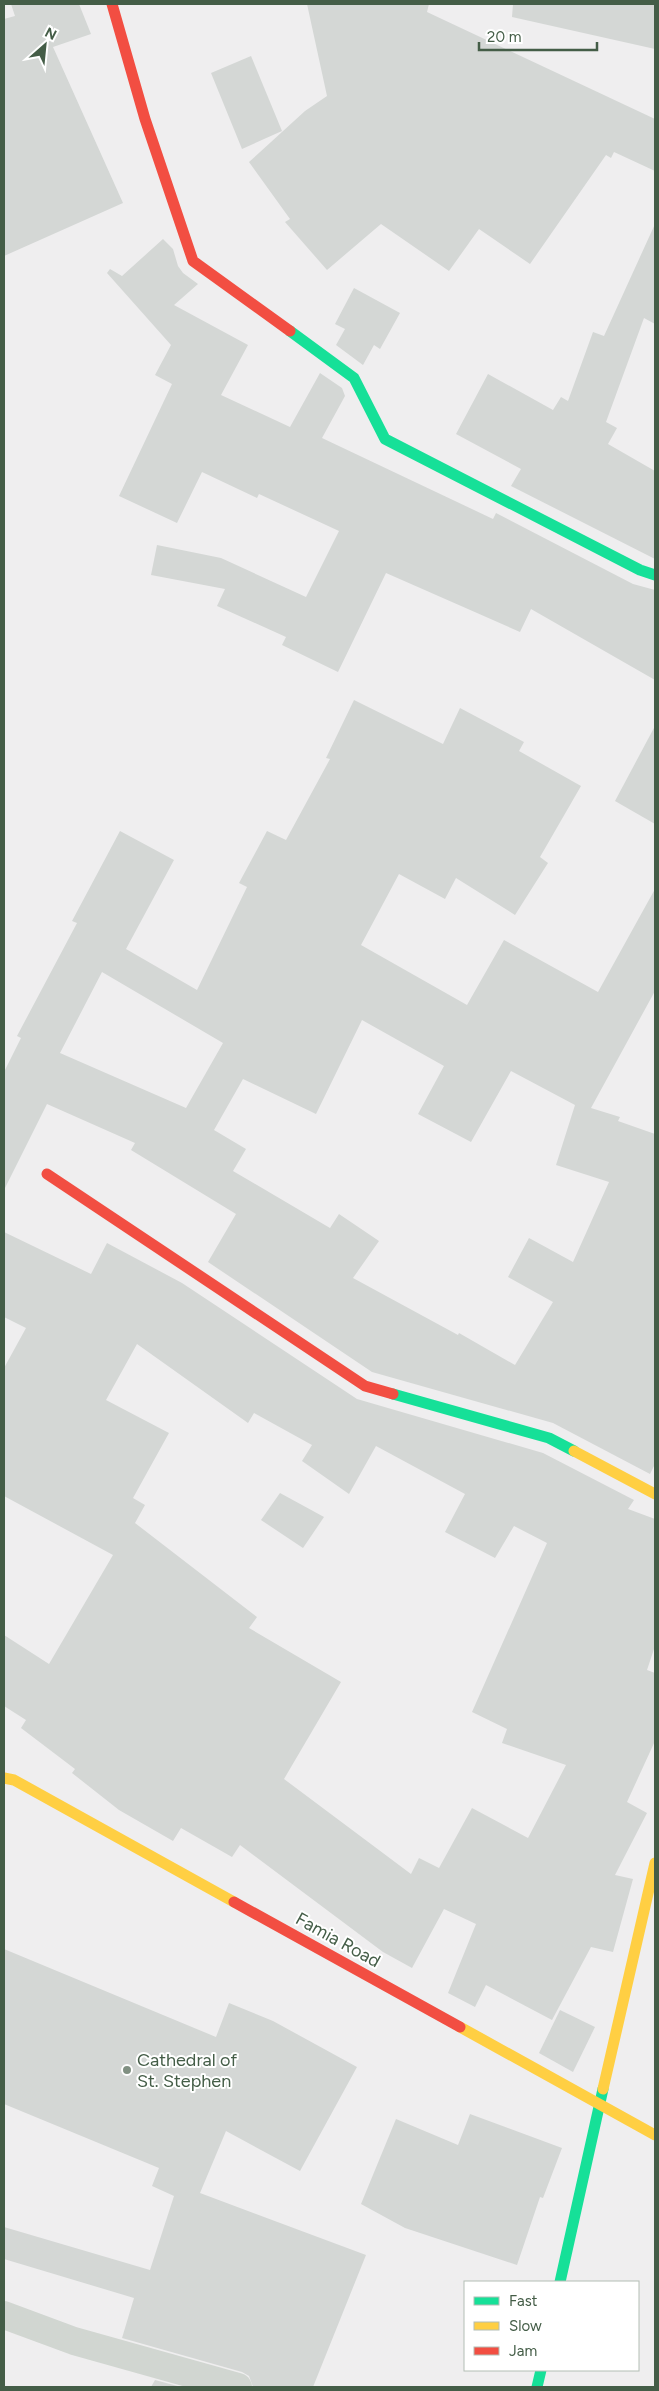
<svg xmlns="http://www.w3.org/2000/svg" width="659" height="2391" font-family="Figtree,sans-serif">
	<style>
		.building { fill: #d4d7d5; fill-rule: evenodd }
		.lines { fill: none; stroke-linecap: round; stroke-linejoin: round }
		.street { stroke: #d1d6d1; stroke-width: 28 }
		.fast { stroke: #16e098; stroke-width: 11 }
		.slow { stroke: #ffcf43; stroke-width: 11 }
		.jam { stroke: #f24e42; stroke-width: 11 }
		.poi-dot { fill: #809082; stroke: #fff; stroke-width: 2 }
		.labels { text-anchor: middle; stroke-width: 4; stroke-linejoin: round; paint-order: stroke }
		.street-label { font-size: 18px; fill: #445d47; stroke: #fff }
		.poi-label { font-size: 18px; fill: #445d47; stroke: #fff; text-anchor: start }
	</style>
	<rect width="100%" height="100%" fill="#efeeef"/>
	<g class="building">
		<path d="M 11,4 L 79,4 L 91,34 L 53,47 L 123,203 L 4,256 L 4,19 L 15,16 Z"/>
		<path d="M 307,4 L 429,4 L 427,12 L 655,119 L 655,171 L 614,152 L 611,158 L 606,155 L 530,264 L 479,229 L 449,271 L 381,224 L 327,270 L 285,222 L 290,219 L 249,162 L 305,111 L 327,96 Z"/>
		<path d="M 513,4 L 655,4 L 655,49 L 512,17 Z"/>
		<path d="M 251,56 L 282,131 L 242,149 L 211,73 Z"/>
		<path d="M 655,224 L 655,324 L 644,318 L 606,422 L 617,428 L 608,444 L 655,471 L 655,559 L 511,486 L 521,469 L 456,434 L 488,374 L 553,410 L 561,397 L 568,401 L 593,332 L 604,336 Z"/>
		<path d="M 163,239 L 173,249 L 178,266 L 183,273 L 198,284 L 174,305 L 248,345 L 221,395 L 290,427 L 320,373 L 342,388 L 345,396 L 322,438 L 493,519 L 496,513 L 633,584 L 655,590 L 655,680 L 531,609 L 520,632 L 386,573 L 338,672 L 282,645 L 286,637 L 217,606 L 225,589 L 151,575 L 157,545 L 221,558 L 306,597 L 339,531 L 259,494 L 257,498 L 202,472 L 177,523 L 119,496 L 172,384 L 155,375 L 171,345 L 107,273 L 110,269 L 122,276 Z"/>
		<path d="M 354,288 L 400,313 L 380,349 L 374,345 L 363,365 L 336,345 L 345,329 L 335,324 Z"/>
		<path d="M 354,700 L 443,744 L 460,708 L 524,742 L 519,751 L 581,786 L 540,857 L 548,863 L 515,915 L 456,878 L 445,899 L 399,874 L 361,945 L 467,1005 L 504,940 L 598,992 L 655,889 L 655,991 L 591,1108 L 620,1117 L 618,1121 L 655,1134 L 655,1464 L 650,1474 L 553,1423 L 372,1372 L 208,1262 L 236,1214 L 131,1150 L 135,1143 L 47,1104 L 4,1190 L 4,1072 L 21,1038 L 17,1036 L 77,923 L 72,921 L 120,831 L 174,860 L 126,949 L 197,990 L 247,887 L 239,883 L 267,831 L 286,840 L 330,759 L 326,758 ZM 102,972 L 223,1043 L 186,1108 L 60,1053 ZM 362,1020 L 444,1066 L 418,1114 L 471,1142 L 511,1071 L 575,1105 L 556,1165 L 609,1182 L 573,1262 L 529,1238 L 508,1277 L 553,1302 L 515,1365 L 459,1333 L 458,1335 L 353,1278 L 379,1241 L 339,1214 L 330,1228 L 233,1171 L 246,1149 L 214,1130 L 243,1079 L 316,1114 Z"/>
		<path d="M 655,726 L 655,824 L 615,801 Z"/>
		<path d="M 4,1232 L 91,1274 L 107,1243 L 182,1283 L 357,1399 L 543,1453 L 634,1500 L 628,1509 L 655,1519 L 655,1646 L 647,1670 L 655,1673 L 655,1741 L 627,1802 L 647,1813 L 615,1875 L 633,1879 L 613,1952 L 591,1947 L 552,2020 L 486,1985 L 475,2007 L 448,1993 L 476,1924 L 444,1909 L 412,1968 L 383,1952 L 240,1845 L 232,1857 L 181,1828 L 173,1841 L 119,1810 L 72,1773 L 75,1769 L 21,1728 L 26,1720 L 4,1706 L 4,1635 L 49,1664 L 113,1555 L 4,1496 L 4,1368 L 26,1328 L 4,1317 ZM 137,1344 L 248,1423 L 254,1413 L 312,1445 L 302,1461 L 349,1494 L 376,1446 L 465,1494 L 445,1532 L 495,1558 L 514,1526 L 547,1543 L 472,1712 L 507,1729 L 502,1743 L 566,1765 L 528,1838 L 472,1808 L 439,1868 L 419,1858 L 411,1874 L 284,1779 L 341,1682 L 249,1628 L 257,1617 L 135,1523 L 145,1505 L 133,1498 L 169,1433 L 106,1400 Z"/>
		<path d="M 280,1493 L 324,1517 L 303,1548 L 261,1520 Z"/>
		<path d="M 4,1949 L 216,2037 L 229,2003 L 273,2021 L 357,2067 L 300,2171 L 226,2131 L 200,2193 L 366,2255 L 313,2387 L 253,2387 L 249,2376 L 242,2372 L 122,2338 L 134,2298 L 4,2259 L 4,2227 L 150,2270 L 174,2196 L 152,2186 L 159,2168 L 4,2104 Z"/>
		<path d="M 560,2010 L 595,2027 L 573,2072 L 539,2053 Z"/>
		<path d="M 470,2114 L 562,2148 L 543,2198 L 540,2197 L 517,2265 L 405,2228 L 361,2204 L 396,2119 L 458,2145 Z"/>
		<path d="M 155,2380 L 181,2387 L 151,2387 Z"/>
	</g>
	<g class="lines">
		<path class="street" d="M 4,2315 L 74,2341 L 238,2387"/>
		<g class="fast">
			<path d="M 290,331 L 354,378 L 385,439 L 640,570 L 655,575"/>
			<path d="M 393,1394 L 549,1438 L 574,1451"/>
			<path d="M 560,2282 L 603,2089"/>
			<path d="M 537,2387 L 541,2370"/>
		</g>
		<g class="slow">
			<path d="M 574,1451 L 655,1494"/>
			<path d="M 4,1778 L 14,1780 L 234,1902"/>
			<path d="M 460,2027 L 655,2135"/>
			<path d="M 603,2089 L 655,1863"/>
		</g>
		<g class="jam">
			<path d="M 112,4 L 145,119 L 193,261 L 290,331"/>
			<path d="M 47,1174 L 365,1386 L 393,1394"/>
			<path d="M 234,1902 L 460,2027"/>
		</g>
	</g>
	<circle class="poi-dot" cx="127" cy="2070" r="5"/>
	<g class="labels">
		<g class="street-label">
			<text transform="translate(338 1940) rotate(29)" y="6">Famia Road</text>
		</g>
		<g class="poi-label">
			<text x="137" y="2066">Cathedral of<tspan x="137" dy="21">St. Stephen</tspan></text>
		</g>
	</g>
	<rect width="659" height="2391" fill="none" stroke="#445d47" stroke-width="10"/>
	<rect x="464" y="2281" width="175" height="90" fill="#ffffff" stroke="#b4beb5"/>
	<rect x="474" y="2297" width="25" height="8" fill="#16e098" stroke="#b4beb5"/>
	<text x="509" y="2306" font-size="15" fill="#445d47">Fast</text>
	<rect x="474" y="2322" width="25" height="8" fill="#ffcf43" stroke="#b4beb5"/>
	<text x="509" y="2331" font-size="15" fill="#445d47">Slow</text>
	<rect x="474" y="2347" width="25" height="8" fill="#f24e42" stroke="#b4beb5"/>
	<text x="509" y="2356" font-size="15" fill="#445d47">Jam</text>
	<g transform="translate(45 45) rotate(27)" stroke="#ffffff" stroke-width="4" paint-order="stroke">
	<path d="M0-4L9 19L0 12L-9 19Z" fill="#445d47"/>
	<text y="-8" font-size="14" font-weight="bold" text-anchor="middle" fill="#445d47">N</text>
	</g>
	<path d="M479 42v8h118v-8" fill="none" stroke="#445d47" stroke-width="2.5"/>
	<text x="487" y="42" font-size="15" fill="#445d47" stroke="#ffffff" stroke-width="4" paint-order="stroke">20 m</text>
</svg>
